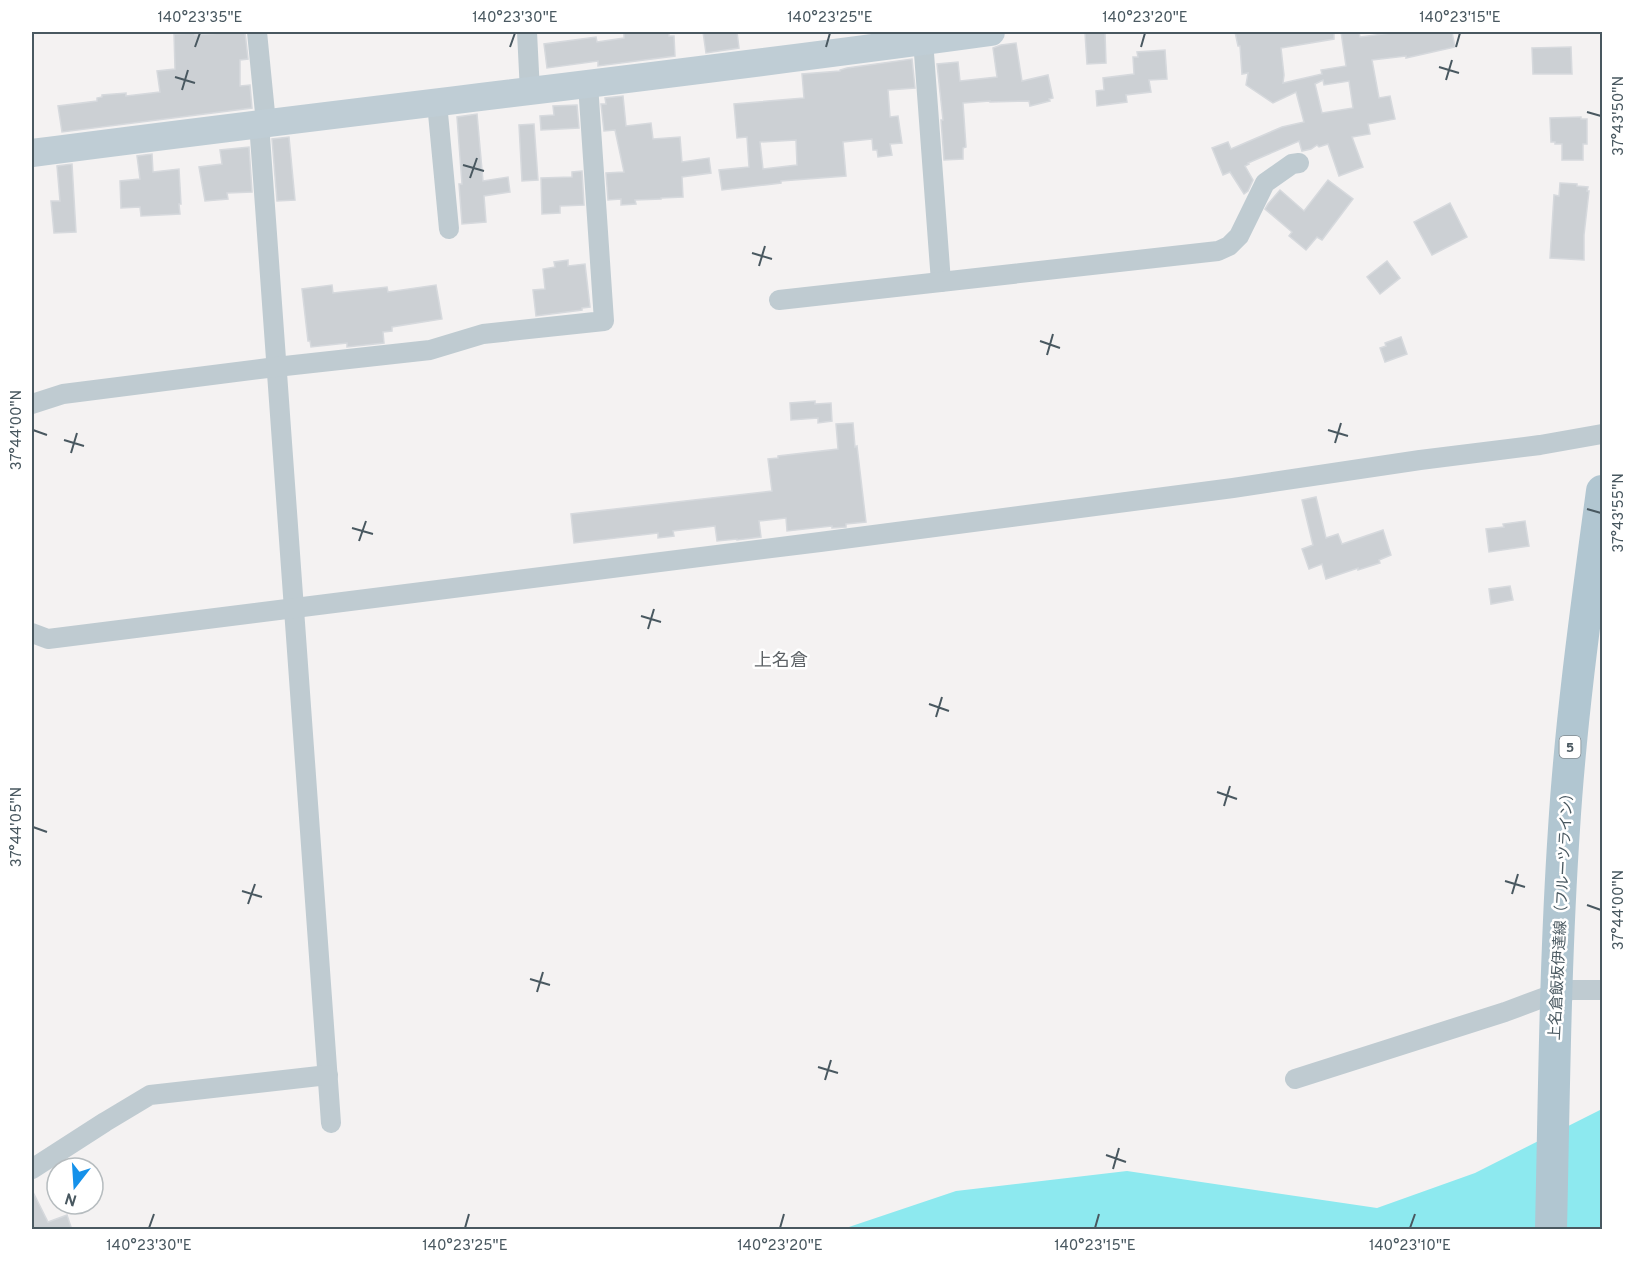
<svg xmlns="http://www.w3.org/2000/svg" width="1634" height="1261" font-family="Overpass,'Noto Sans JP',sans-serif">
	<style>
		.water { fill: #8de9ef }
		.building { fill: #ccd0d4; stroke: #d6d9dd; stroke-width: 1.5; fill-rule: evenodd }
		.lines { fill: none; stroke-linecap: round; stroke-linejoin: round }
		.street { stroke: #bfcbd1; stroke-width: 20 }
		.secondary { stroke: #bfcdd5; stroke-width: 28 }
		.primary { stroke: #b1c6d1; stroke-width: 32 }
		.ticks { fill: none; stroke: #495860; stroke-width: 2 }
		.labels { text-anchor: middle; stroke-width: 5; stroke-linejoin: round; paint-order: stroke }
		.shield { fill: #fff; stroke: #808a90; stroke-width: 1.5 }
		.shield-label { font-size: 14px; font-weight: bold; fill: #495860 }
		.street-label { font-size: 15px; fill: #495860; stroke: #fff }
		.quarter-label { font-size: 18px; fill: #5e6367; stroke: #fff }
		.neatline { fill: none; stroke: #495860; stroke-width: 2 }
		.ticks-label { font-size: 15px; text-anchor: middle; fill: #495860 }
	</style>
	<rect width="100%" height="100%" fill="#f4f2f2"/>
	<path class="water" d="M 1602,1109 L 1602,1229 L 840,1230 L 956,1191 L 1127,1171 L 1377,1208 L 1475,1173 Z"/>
	<g class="building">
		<path d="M 234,32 L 245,32 L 248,59 L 240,60 L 240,86 L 250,85 L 252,108 L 62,132 L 58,106 L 97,101 L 97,98 L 102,97 L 102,95 L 126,93 L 126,96 L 160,92 L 157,71 L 175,69 L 174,34 L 195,33 L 195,35 Z"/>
		<path d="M 624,32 L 669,32 L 669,36 L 674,36 L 675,56 L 598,66 L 598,61 L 547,68 L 544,44 L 596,37 L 597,42 L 624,38 Z"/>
		<path d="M 703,32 L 737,32 L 739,48 L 706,53 Z"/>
		<path d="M 1235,32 L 1334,32 L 1334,39 L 1281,48 L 1284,75 L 1283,83 L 1322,74 L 1321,70 L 1346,66 L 1341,32 L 1359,32 L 1360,37 L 1399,32 L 1452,32 L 1455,47 L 1406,58 L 1406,56 L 1372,60 L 1379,98 L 1390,96 L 1395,119 L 1368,124 L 1370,134 L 1352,137 L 1363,167 L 1339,176 L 1328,144 L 1319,147 L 1317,145 L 1311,149 L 1302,151 L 1299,141 L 1248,163 L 1249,164 L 1245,166 L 1253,180 L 1248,191 L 1244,194 L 1230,172 L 1223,175 L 1212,148 L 1228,142 L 1231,149 L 1282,127 L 1304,122 L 1296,92 L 1273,103 L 1246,85 L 1248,73 L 1242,74 L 1240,46 L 1238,46 ZM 1323,80 L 1324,85 L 1349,81 L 1353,108 L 1322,113 L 1315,84 Z"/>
		<path d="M 1085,33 L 1105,33 L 1106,63 L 1087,64 Z"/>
		<path d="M 1016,43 L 1022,81 L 1048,75 L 1053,98 L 1049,99 L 1050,101 L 1030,106 L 1029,101 L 990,102 L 990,101 L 963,103 L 966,147 L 963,148 L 963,159 L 944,160 L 941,120 L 943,120 L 937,64 L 958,62 L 960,81 L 997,77 L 993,48 L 1001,45 Z"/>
		<path d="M 1571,47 L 1572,74 L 1533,74 L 1532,48 Z"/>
		<path d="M 1165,50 L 1167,79 L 1149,80 L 1151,92 L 1126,95 L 1127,102 L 1097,106 L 1096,91 L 1104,90 L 1103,78 L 1134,74 L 1133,57 L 1138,57 L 1137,52 Z"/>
		<path d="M 912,59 L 915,88 L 888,90 L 890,117 L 898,116 L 902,143 L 890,144 L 892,155 L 878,157 L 877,150 L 873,150 L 872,139 L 843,142 L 846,176 L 781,181 L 781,183 L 765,185 L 722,190 L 719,170 L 749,167 L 747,137 L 737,138 L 734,104 L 804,98 L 802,74 L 840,71 L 840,70 L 847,68 ZM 796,140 L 797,165 L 763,169 L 760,142 Z"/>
		<path d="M 623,96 L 626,126 L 651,123 L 653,139 L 680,137 L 682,162 L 709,158 L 711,173 L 682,177 L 683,197 L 661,198 L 661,199 L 635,200 L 636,204 L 621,205 L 621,199 L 608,200 L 606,173 L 624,172 L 615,130 L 604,131 L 601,104 L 606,104 L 605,98 Z"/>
		<path d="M 577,105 L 579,128 L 541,130 L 540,116 L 554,115 L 553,106 Z"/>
		<path d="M 477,114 L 483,181 L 508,177 L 510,192 L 484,196 L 486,222 L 462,224 L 459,184 L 462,184 L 457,117 Z"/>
		<path d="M 1581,117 L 1581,119 L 1587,119 L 1587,144 L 1583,144 L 1583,160 L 1562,160 L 1562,144 L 1555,144 L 1555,142 L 1551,142 L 1550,118 Z"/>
		<path d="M 534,124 L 538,180 L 522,181 L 519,125 Z"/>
		<path d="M 289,137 L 295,200 L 277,201 L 272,139 Z"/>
		<path d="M 249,147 L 252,192 L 227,193 L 228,199 L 205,201 L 199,167 L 222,164 L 220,150 Z"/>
		<path d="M 152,154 L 153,172 L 179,169 L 181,204 L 179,204 L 180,214 L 141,216 L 140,207 L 121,208 L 120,181 L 140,179 L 137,156 Z"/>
		<path d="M 72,164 L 76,232 L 54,233 L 51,201 L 60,201 L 57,166 Z"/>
		<path d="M 582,171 L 584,205 L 560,206 L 560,213 L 542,214 L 541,178 L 572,177 L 572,172 Z"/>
		<path d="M 1328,180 L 1353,199 L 1322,240 L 1317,237 L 1306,250 L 1289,236 L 1292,232 L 1265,209 L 1268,204 L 1280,190 L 1304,211 Z"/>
		<path d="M 1560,183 L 1577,184 L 1577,186 L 1588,187 L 1587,191 L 1589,191 L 1584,235 L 1584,260 L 1550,258 L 1554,195 L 1559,196 Z"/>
		<path d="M 1450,203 L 1467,237 L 1432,255 L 1414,222 Z"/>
		<path d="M 568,260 L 568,266 L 585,264 L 590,307 L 582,308 L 582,310 L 536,316 L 533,290 L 545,289 L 543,269 L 555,267 L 554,262 Z"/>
		<path d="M 1387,261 L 1400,278 L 1380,294 L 1367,277 Z"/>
		<path d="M 332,285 L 333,293 L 387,287 L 388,292 L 436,285 L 442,319 L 392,327 L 392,331 L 383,332 L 384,343 L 347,347 L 347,343 L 311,347 L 310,341 L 308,341 L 302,289 Z"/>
		<path d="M 1401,337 L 1407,354 L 1385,362 L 1380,348 L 1386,346 L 1385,343 Z"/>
		<path d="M 815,401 L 815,404 L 831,403 L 832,421 L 818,423 L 818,418 L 791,420 L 790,403 Z"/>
		<path d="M 853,423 L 855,447 L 857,446 L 866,522 L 846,524 L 846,527 L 832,528 L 832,526 L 787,531 L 786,518 L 759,521 L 761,537 L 737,540 L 737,539 L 717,541 L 715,526 L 673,531 L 674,536 L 658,538 L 658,533 L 574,543 L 571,514 L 772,491 L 768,459 L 778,458 L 778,456 L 838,449 L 836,424 Z"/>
		<path d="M 1316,497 L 1326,538 L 1338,534 L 1342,544 L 1383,530 L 1391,555 L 1379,560 L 1380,563 L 1358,570 L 1358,568 L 1326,579 L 1322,564 L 1309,569 L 1302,549 L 1313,545 L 1302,500 Z"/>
		<path d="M 1525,521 L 1529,546 L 1489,552 L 1486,529 L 1504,527 L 1503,524 Z"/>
		<path d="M 1510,586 L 1513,600 L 1491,604 L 1489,589 Z"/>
		<path d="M 32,1190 L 48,1222 L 67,1215 L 72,1230 L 32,1230 Z"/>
	</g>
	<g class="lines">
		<g class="street">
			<path d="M 257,32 L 266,123"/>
			<path d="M 527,32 L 530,92"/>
			<path d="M 923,40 L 941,282"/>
			<path d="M 437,103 L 449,229"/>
			<path d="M 259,123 L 331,1123"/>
			<path d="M 779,300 L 1218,251 L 1229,246 L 1239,236 L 1265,183 L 1292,164 L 1299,163"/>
			<path d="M 32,404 L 63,394 L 276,367 L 430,350 L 483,334 L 604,321 L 588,84"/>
			<path d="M 32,633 L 48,639 L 820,542 L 1233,488 L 1420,460 L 1540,445 L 1602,434"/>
			<path d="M 1295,1079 L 1505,1012 L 1556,993 L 1573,990 L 1602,990"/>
			<path d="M 32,1169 L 105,1122 L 150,1095 L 328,1075"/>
		</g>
		<path class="secondary" d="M 32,153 C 351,111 672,76 991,32"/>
		<path class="primary" d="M 1551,1230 C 1554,1096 1555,963 1564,829 C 1571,716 1587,603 1602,491"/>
	</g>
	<path class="ticks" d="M 195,47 L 200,33M 510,47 L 515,33M 826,47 L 830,33M 1141,47 L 1145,33M 1456,47 L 1460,33M 1439,67 L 1459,73M 175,77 L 195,83M 1446,80 L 1452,60M 182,90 L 188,70M 1587,112 L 1601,116M 463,165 L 484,171M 470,178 L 477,158M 752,253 L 772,259M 759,266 L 765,246M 1040,341 L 1060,348M 1047,355 L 1053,334M 33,430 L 47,435M 1328,430 L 1348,436M 64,440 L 84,446M 1335,443 L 1341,423M 71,453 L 77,433M 1587,509 L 1601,513M 352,528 L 373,534M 359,541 L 366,521M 641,616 L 661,622M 648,629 L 654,609M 929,704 L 949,711M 936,717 L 942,697M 1217,792 L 1237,799M 1224,806 L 1230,786M 33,827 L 47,832M 1505,881 L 1525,887M 242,891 L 262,897M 1512,894 L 1518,874M 248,904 L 255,884M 1587,905 L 1601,910M 530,979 L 550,985M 537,992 L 543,972M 818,1067 L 838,1073M 825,1080 L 831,1060M 1106,1155 L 1126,1162M 1113,1169 L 1119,1148M 149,1228 L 154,1214M 465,1228 L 469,1214M 780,1228 L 784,1214M 1095,1228 L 1099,1214M 1410,1228 L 1415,1214"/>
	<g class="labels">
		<rect class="shield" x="1559.5" y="736" width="21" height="22" rx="4.5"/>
		<g class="shield-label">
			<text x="1570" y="752">5</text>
		</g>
		<g class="street-label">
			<text transform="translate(1561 913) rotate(-87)" y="5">上名倉飯坂伊達線（フルーツライン）</text>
		</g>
		<g class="quarter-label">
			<text x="781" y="666">上名倉</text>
		</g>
	</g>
	<rect width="1634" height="1261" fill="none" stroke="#ffffff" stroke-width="66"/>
	<g transform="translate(75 1186) rotate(197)"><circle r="28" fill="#ffffff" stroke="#b6bcbf" stroke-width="1.5"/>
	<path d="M0-4.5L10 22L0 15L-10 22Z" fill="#1591ea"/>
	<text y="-9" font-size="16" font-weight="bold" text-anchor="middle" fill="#495860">N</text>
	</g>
	<rect x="33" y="33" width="1568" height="1195" class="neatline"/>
	<g class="ticks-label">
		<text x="200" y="22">140°23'35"E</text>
		<text x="515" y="22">140°23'30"E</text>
		<text x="830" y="22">140°23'25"E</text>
		<text x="1145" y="22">140°23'20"E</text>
		<text x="1460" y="22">140°23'15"E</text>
		<text transform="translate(1618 116) rotate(-90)" y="5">37°43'50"N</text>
		<text transform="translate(16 430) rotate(-90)" y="5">37°44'00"N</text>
		<text transform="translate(1618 513) rotate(-90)" y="5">37°43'55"N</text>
		<text transform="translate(16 827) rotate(-90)" y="5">37°44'05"N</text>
		<text transform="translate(1618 910) rotate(-90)" y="5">37°44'00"N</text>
		<text x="149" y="1250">140°23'30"E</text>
		<text x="465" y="1250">140°23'25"E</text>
		<text x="780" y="1250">140°23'20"E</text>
		<text x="1095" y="1250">140°23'15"E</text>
		<text x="1410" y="1250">140°23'10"E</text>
	</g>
</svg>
